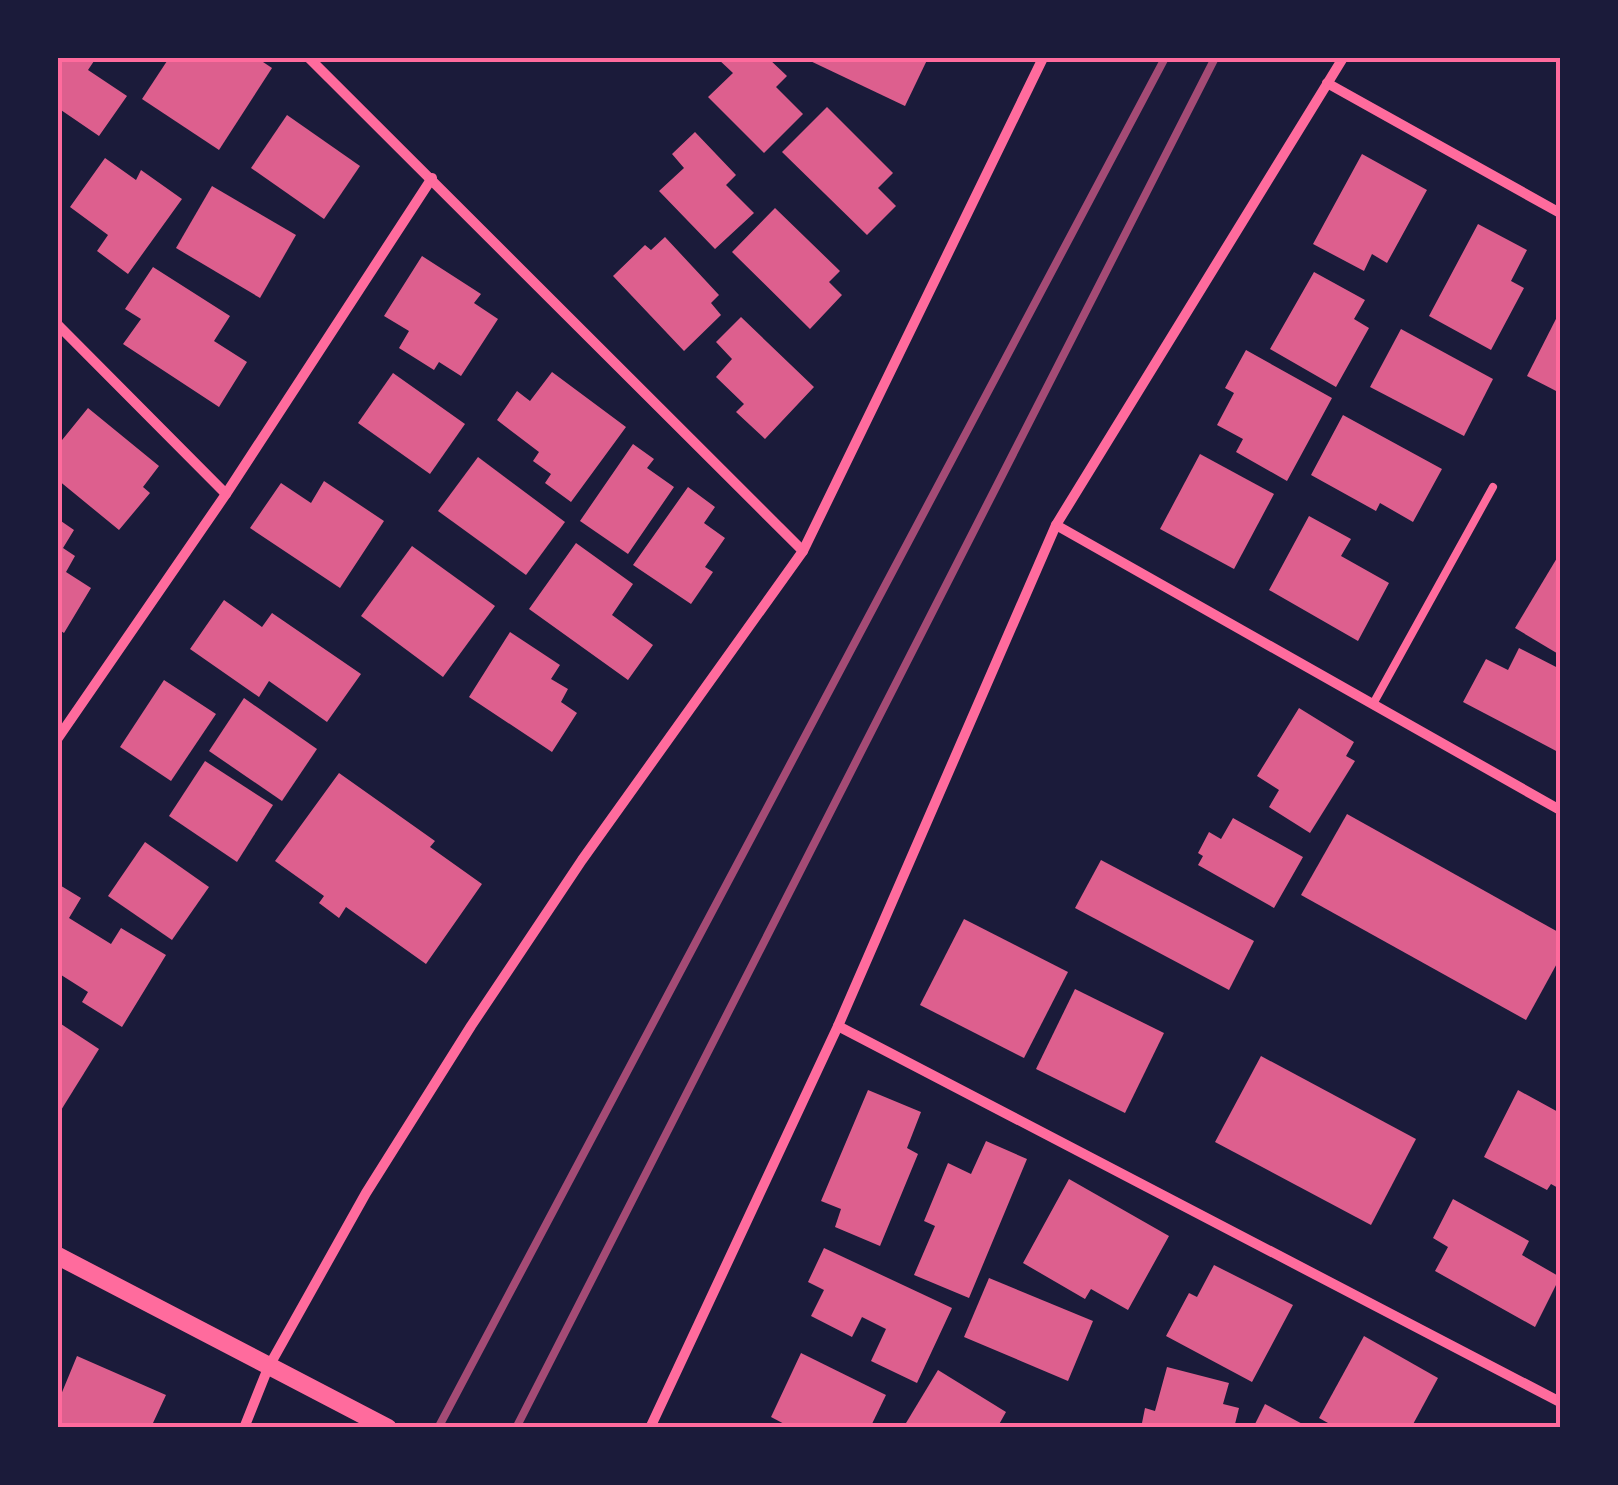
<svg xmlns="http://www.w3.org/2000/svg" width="1618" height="1485" font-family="'Alegreya Sans',sans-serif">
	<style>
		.building { fill: #dd5f8e }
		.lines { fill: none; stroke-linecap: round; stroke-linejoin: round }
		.service { stroke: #ff6b9d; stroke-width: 8 }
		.minor { stroke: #ff6b9d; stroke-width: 10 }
		.tertiary { stroke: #ff6b9d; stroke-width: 18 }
		.rail { stroke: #a44b75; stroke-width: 8 }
		.neatline { fill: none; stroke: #ff6b9d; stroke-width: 4 }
	</style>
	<rect width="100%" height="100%" fill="#1b1b3a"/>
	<g class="building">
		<path d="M 58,58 L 96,58 L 88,70 L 127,96 L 99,136 L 58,108 Z"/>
		<path d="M 169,58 L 257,58 L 272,68 L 219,150 L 142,99 Z"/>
		<path d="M 717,58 L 768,58 L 787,76 L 776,87 L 803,114 L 764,153 L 708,97 L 733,73 Z"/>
		<path d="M 804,58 L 928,58 L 905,106 Z"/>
		<path d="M 827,107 L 893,173 L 878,188 L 896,206 L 867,235 L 782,152 Z"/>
		<path d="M 287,115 L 360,166 L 324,219 L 251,168 Z"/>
		<path d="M 695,132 L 736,175 L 726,185 L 754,213 L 715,249 L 659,191 L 684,168 L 672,154 Z"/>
		<path d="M 1362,154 L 1427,190 L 1387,263 L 1372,254 L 1364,271 L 1313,244 Z"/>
		<path d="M 105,158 L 136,180 L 141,170 L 182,199 L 128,274 L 97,251 L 108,235 L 70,207 Z"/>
		<path d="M 212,186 L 296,235 L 260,298 L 176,248 Z"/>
		<path d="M 775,208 L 840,271 L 829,282 L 842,295 L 810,329 L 732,252 Z"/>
		<path d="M 1478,224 L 1527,250 L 1511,281 L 1524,288 L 1491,350 L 1429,316 Z"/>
		<path d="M 665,237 L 719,295 L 711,303 L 721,315 L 684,351 L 613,276 L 645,245 L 651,250 Z"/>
		<path d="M 422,256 L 481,294 L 474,303 L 498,319 L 461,376 L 439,362 L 434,370 L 399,348 L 409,331 L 384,316 Z"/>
		<path d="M 153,267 L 230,316 L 214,341 L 247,362 L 219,407 L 123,344 L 141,319 L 125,309 Z"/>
		<path d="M 1314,272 L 1365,300 L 1354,319 L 1369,328 L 1336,387 L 1270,349 Z"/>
		<path d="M 1560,311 L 1560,393 L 1527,376 Z"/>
		<path d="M 741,317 L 814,387 L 765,439 L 736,412 L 744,404 L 716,377 L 732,359 L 716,342 Z"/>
		<path d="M 1401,329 L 1493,379 L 1464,436 L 1370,387 Z"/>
		<path d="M 1246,350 L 1332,398 L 1287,481 L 1236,452 L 1243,439 L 1217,425 L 1234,393 L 1225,388 Z"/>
		<path d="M 552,372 L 626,427 L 571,502 L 545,483 L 551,474 L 533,461 L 539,452 L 497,420 L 517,391 L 530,401 Z"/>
		<path d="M 393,373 L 465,424 L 430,474 L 358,423 Z"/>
		<path d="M 88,408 L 159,466 L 143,487 L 150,493 L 119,530 L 58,480 L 58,445 Z"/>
		<path d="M 1343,415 L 1442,469 L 1413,522 L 1380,503 L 1376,511 L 1311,475 Z"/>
		<path d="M 633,444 L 654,459 L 647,468 L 674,487 L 628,554 L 580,521 Z"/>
		<path d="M 1200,454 L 1274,494 L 1234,569 L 1160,529 Z"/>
		<path d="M 478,457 L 565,522 L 526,575 L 438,511 Z"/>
		<path d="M 324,481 L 384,521 L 340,588 L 250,528 L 281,483 L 311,503 Z"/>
		<path d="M 688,487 L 715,507 L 704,523 L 725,538 L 705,567 L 713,572 L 691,604 L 633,565 Z"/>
		<path d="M 1309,516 L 1351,539 L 1341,556 L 1389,583 L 1358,641 L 1269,590 Z"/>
		<path d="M 58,519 L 74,530 L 63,548 L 75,556 L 66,572 L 91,588 L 64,633 L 58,629 Z"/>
		<path d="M 576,543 L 633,584 L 612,615 L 653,645 L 628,680 L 529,609 Z"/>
		<path d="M 412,546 L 495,606 L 443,677 L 361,616 Z"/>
		<path d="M 1560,553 L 1560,655 L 1515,628 Z"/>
		<path d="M 224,600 L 262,627 L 272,613 L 361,674 L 327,722 L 269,681 L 259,697 L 190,649 Z"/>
		<path d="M 510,632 L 560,665 L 551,679 L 568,689 L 561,702 L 577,713 L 552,752 L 469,697 Z"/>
		<path d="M 1519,648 L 1560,669 L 1560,753 L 1463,702 L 1486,659 L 1508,670 Z"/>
		<path d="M 164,680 L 216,714 L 171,781 L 120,747 Z"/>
		<path d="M 244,698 L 317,749 L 282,801 L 209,751 Z"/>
		<path d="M 1299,708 L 1354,742 L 1346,756 L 1355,761 L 1310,833 L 1269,807 L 1279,790 L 1257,776 Z"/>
		<path d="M 205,761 L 273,805 L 237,862 L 169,816 Z"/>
		<path d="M 339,773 L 435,841 L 430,847 L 482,884 L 426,964 L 346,907 L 339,918 L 319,903 L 324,896 L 275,861 Z"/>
		<path d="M 1347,814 L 1560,933 L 1560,958 L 1526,1020 L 1301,895 Z"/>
		<path d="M 1233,818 L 1303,857 L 1274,908 L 1198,865 L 1203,856 L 1198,853 L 1209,832 L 1221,839 Z"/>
		<path d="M 145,842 L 209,887 L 172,940 L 108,896 Z"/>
		<path d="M 1101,860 L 1254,941 L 1229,990 L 1075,908 Z"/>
		<path d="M 58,884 L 81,898 L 69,918 L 111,944 L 121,928 L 166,955 L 122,1027 L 82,1002 L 88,992 L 58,973 Z"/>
		<path d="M 964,919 L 1068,972 L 1024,1058 L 920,1005 Z"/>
		<path d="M 1075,989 L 1164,1033 L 1125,1113 L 1036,1069 Z"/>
		<path d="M 58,1022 L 99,1049 L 58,1115 Z"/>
		<path d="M 1261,1056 L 1416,1139 L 1371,1225 L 1215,1142 Z"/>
		<path d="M 868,1090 L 921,1112 L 907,1148 L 918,1154 L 880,1246 L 835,1227 L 841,1209 L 821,1201 Z"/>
		<path d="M 1518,1090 L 1560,1113 L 1560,1189 L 1551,1184 L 1547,1190 L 1484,1157 Z"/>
		<path d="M 986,1141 L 1027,1159 L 969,1298 L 914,1275 L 935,1226 L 924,1221 L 948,1163 L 971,1174 Z"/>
		<path d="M 1069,1179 L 1169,1236 L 1128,1310 L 1091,1289 L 1085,1299 L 1023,1263 Z"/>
		<path d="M 1453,1199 L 1529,1241 L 1522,1255 L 1560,1277 L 1535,1327 L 1435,1271 L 1448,1247 L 1433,1238 Z"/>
		<path d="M 824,1248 L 952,1308 L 917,1383 L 871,1361 L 886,1329 L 862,1317 L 852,1337 L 811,1316 L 824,1290 L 808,1282 Z"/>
		<path d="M 1214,1265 L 1293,1305 L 1252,1382 L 1166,1336 L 1189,1293 L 1197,1297 Z"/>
		<path d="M 989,1278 L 1093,1321 L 1068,1381 L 964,1337 Z"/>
		<path d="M 1364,1336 L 1438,1378 L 1411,1428 L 1337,1428 L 1319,1418 Z"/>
		<path d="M 801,1353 L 886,1395 L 870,1428 L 792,1428 L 771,1417 Z"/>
		<path d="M 77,1356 L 166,1395 L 153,1423 L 163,1428 L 58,1428 L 58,1402 Z"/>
		<path d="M 1167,1367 L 1229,1383 L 1223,1404 L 1239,1408 L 1234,1428 L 1141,1428 L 1145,1408 L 1155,1411 Z"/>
		<path d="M 938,1370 L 1006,1412 L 997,1428 L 903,1428 Z"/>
		<path d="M 1265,1404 L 1310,1428 L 1253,1428 Z"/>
	</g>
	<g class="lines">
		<path class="service" d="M 1373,704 L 1493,487"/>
		<g class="minor">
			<path d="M 309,58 L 803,551"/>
			<path d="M 1327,83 L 1560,213"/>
			<path d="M 58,325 L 226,494"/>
			<path d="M 1056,525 L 1560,810"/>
			<path d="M 58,738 L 226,494 L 432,178"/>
			<path d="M 838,1026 L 1560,1402"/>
			<path d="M 244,1428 L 268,1368 L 366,1193 L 471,1026 L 582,860 L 803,551 L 1043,58"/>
			<path d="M 650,1428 L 838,1026 L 1056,525 L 1343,58"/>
		</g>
		<path class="tertiary" d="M 58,1256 L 388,1428"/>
		<g class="rail">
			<path d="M 438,1428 L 1165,58"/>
			<path d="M 516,1428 L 1215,58"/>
		</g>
	</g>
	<rect width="1618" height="1485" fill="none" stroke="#1b1b3a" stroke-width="120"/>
	<rect x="60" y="60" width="1498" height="1365" class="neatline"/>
</svg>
